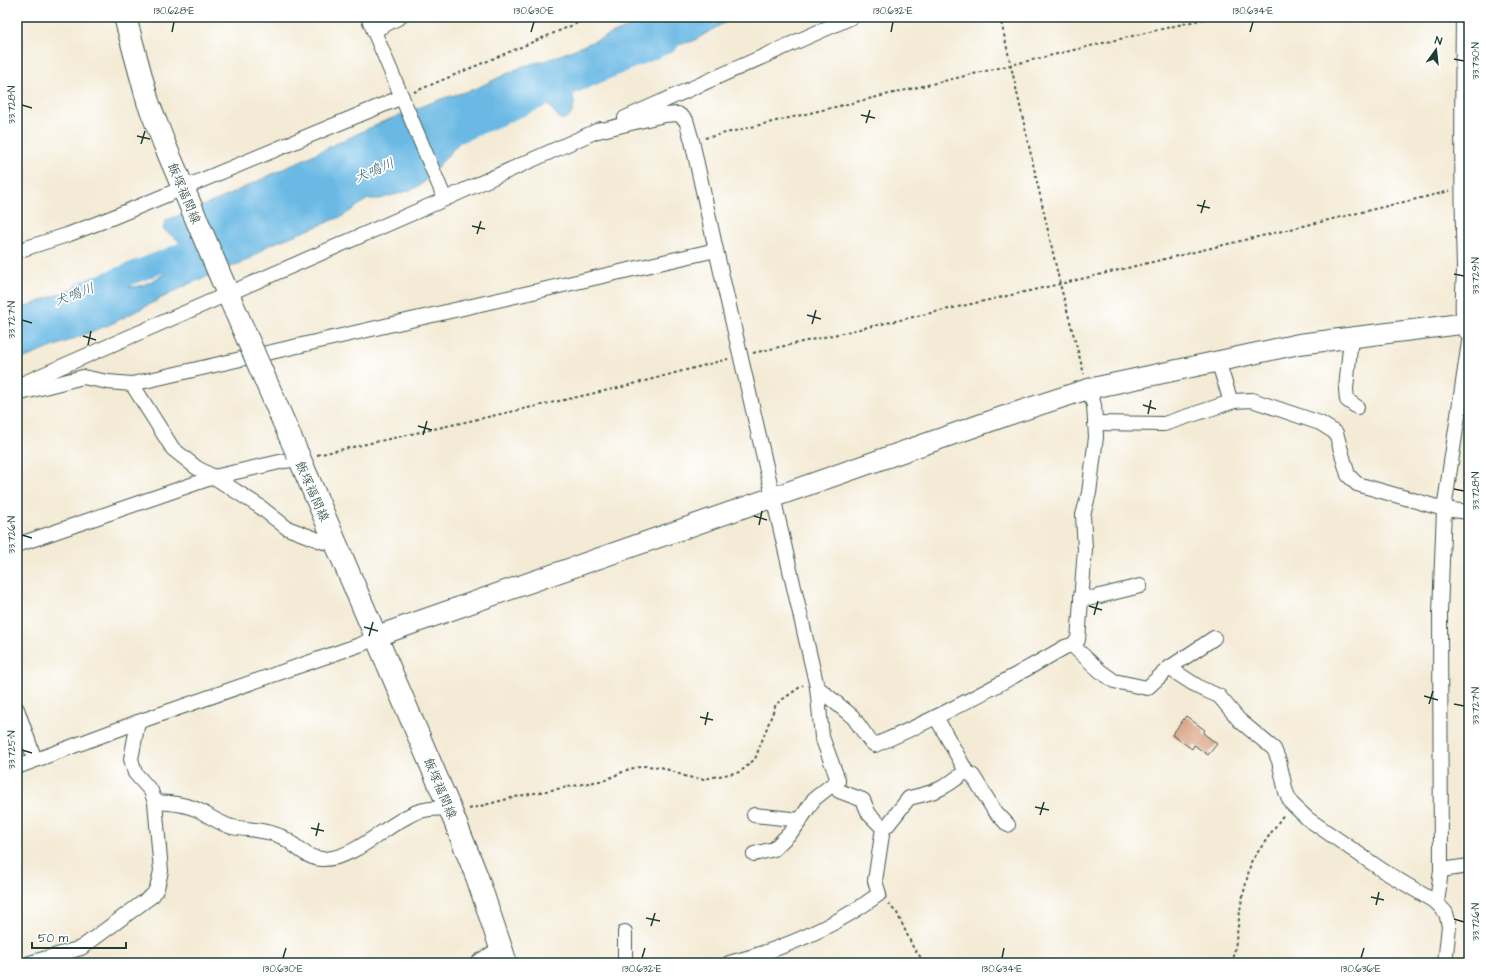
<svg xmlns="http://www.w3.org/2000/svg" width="1486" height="980" font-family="'Architects Daughter','Klee One',sans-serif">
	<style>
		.water { fill: #6ab9e4; stroke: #447b8c }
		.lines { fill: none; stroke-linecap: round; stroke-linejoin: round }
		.river { stroke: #6ab9e4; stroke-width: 22 }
		.building { fill: #dba68a }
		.street-casing { stroke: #3f574c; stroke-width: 16 }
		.secondary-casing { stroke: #3f574c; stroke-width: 22 }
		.primary-casing { stroke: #3f574c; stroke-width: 24 }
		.path { stroke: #3f574c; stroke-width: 2; stroke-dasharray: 3 3; stroke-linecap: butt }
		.street { stroke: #fff; stroke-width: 14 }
		.secondary { stroke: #fff; stroke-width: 20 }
		.primary { stroke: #fff; stroke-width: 22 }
		.primary-bridge-casing { stroke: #3f574c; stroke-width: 24; stroke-linecap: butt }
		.primary-bridge { stroke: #fff; stroke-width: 22 }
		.ticks { fill: none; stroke: #1f3d34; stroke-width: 1.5 }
		.labels { text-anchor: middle; stroke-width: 3.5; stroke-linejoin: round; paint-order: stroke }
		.street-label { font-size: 13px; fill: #1f3d34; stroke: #fff }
		.water-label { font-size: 14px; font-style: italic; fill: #366269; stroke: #fff }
		.neatline { fill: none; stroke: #1f3d34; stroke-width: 1.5 }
		.ticks-label { font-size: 10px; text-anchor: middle; fill: #1f3d34 }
	</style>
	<rect width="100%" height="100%" fill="#fff"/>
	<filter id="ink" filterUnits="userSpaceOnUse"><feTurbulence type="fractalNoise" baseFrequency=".025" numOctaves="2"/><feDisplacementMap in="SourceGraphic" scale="8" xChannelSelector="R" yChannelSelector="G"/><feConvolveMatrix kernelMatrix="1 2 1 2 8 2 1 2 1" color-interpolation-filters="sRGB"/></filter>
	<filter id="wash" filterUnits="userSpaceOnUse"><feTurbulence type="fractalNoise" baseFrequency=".012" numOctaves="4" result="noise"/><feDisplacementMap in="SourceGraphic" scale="16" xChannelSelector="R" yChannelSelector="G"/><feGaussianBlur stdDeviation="0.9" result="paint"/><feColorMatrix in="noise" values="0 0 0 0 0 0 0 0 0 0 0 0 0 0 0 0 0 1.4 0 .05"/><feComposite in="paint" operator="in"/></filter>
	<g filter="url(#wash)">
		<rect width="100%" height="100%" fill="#f4ebd6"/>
		<path class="water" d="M 653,17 L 734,17 L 693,41 L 629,57 L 578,86 C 570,92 573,95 574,103 C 574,107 572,112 570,116 L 561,120 L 546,102 L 541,100 L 529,100 L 509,105 L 493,115 L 477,129 L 465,136 L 423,183 L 414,189 L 380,199 L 368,199 L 343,216 L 267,246 L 250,259 L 191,283 L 111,324 L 17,361 L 17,310 L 103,277 C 135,290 135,291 164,274 L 166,267 L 183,259 C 182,237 177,241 163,229 L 165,221 L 220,199 L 380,123 L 441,99 L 475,89 L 523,66 L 548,60 Z"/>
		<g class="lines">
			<g class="river">
				<path d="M 459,132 L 668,42"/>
				<path d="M 84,292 L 169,259 L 210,241"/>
			</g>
		</g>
		<g id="blocks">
			<path class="building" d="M 1186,716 L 1205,730 L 1203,733 L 1217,744 L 1208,755 L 1194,745 L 1192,749 L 1172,735 Z"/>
		</g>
	</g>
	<g filter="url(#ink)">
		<use href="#blocks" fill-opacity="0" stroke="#3f574c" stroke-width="1"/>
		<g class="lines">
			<g class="street-casing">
				<g id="street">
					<path d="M 368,17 L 445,199"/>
					<path d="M 1463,17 C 1462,100 1461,183 1464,266 C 1464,285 1460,316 1466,332"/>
					<path d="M 375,30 L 400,17"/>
					<path d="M 625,118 L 852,17"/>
					<path d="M 594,132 L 664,115 L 678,114 L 686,120 L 692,141 L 716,250 L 817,687 L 822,737 L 838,780 L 837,787 L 839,791 L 863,800 L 869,814 L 883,828 L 875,881 L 879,894 C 833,928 784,949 729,963"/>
					<path d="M 17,251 L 67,235 L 111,218 L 402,97"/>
					<path d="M 1351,337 L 1346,389 L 1347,400 L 1357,407"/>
					<path d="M 1218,361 L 1231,402"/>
					<path d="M 132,384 L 173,449 L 197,468 L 214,477 L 259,506 L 287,528 L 324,542 L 335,539"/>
					<path d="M 17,386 L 445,199 L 601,129"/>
					<path d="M 17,394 L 83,377 L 108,382 L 132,384 L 716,250"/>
					<path d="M 1095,423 L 1164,424 L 1234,401 L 1252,400 L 1320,423 L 1336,433 L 1348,475 L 1357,484 L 1444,509 L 1469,512"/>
					<path d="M 17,545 L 214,477 L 284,461 L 299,459"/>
					<path d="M 1081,596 L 1092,598 L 1140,586"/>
					<path d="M 1072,645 L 1100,671 L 1114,681 L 1147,688 L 1169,668 L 1200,688 L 1219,696 L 1239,720 L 1274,749 L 1279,761 L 1286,792 L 1291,803 L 1308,819 L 1382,870 L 1437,903 L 1446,913 L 1449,926 L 1445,963"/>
					<path d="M 1169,668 L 1214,638"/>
					<path d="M 817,687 L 853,717 L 870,741 L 875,745 C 941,717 1003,683 1065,647 L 1072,645 L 1078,640 L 1085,549 L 1083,515 L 1089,493 L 1096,437 L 1094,405 L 1088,389"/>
					<path d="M 17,709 L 35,760"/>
					<path d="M 17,767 L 138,722 L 362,644 L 377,636"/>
					<path d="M 966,771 L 973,776 L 994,810 L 1008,825"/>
					<path d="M 155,802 C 172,803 187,804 202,812 C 212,818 221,824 232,827 C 248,830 264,829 280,836 C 295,843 304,858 322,859 C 355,860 387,823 417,812 C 428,808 438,808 450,809"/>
					<path d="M 754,815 L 800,820"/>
					<path d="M 883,828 L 887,826 L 909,798 C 936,792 944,789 966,771 L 936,717"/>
					<path d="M 754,854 L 774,849 L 795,828 L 814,799 L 838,780"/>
					<path d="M 1441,870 L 1469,866"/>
					<path d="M 1437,903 L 1441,870 L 1440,613 L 1444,509 L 1469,342"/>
					<path d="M 30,963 L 81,948 L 153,895 L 157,888 L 161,871 L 155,802 L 151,791 L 135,773 L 131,759 L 138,722"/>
					<path d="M 625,963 L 625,932"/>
				</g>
			</g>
			<g class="secondary-casing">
				<g id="secondary">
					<path d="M 377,636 L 1005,416 L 1088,389 L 1299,344 L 1469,323"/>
					<path d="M 482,963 L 503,951"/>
				</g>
			</g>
			<g class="primary-casing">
				<g id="primary">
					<path d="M 125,17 L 148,102 L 164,143 L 231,301"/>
					<path d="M 298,455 L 450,809 L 477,877 L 506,963"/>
				</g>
			</g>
			<g class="path">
				<path d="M 1000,17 L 1060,284 L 1084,374"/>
				<path d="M 414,92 L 592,17"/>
				<path d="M 705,138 L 1212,17"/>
				<path d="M 753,353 L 1060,284 L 1450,191"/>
				<path d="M 317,455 L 622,387 L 728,359"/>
				<path d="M 469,809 L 519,796 L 605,780 L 629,769 L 645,766 L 661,767 L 687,777 L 703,779 L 740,772 L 755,759 L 776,704 L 803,685"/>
				<path d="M 888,904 L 897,913 L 913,947 L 925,963"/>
				<path d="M 1233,963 L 1241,904 L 1251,862 L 1284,814"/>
			</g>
			<use href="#street" class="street"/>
			<use href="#secondary" class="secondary"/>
			<use href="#primary" class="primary"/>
			<g class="primary-bridge-casing">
				<path id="primary-bridge" d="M 231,301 L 298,455"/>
			</g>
			<use href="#primary-bridge" class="primary-bridge"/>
		</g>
	</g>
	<path class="ticks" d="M 172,32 L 174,22M 531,32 L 534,22M 891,32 L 893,22M 1250,32 L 1253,22M 1454,59 L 1464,61M 22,105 L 32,108M 861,115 L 875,118M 866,123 L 870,110M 137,136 L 150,139M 141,144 L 145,131M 1197,205 L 1210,208M 1201,213 L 1205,200M 472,226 L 485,229M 477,234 L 481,221M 1454,274 L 1464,276M 807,315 L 821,319M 22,320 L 32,323M 812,324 L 816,310M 83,336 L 96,340M 88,345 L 91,331M 1143,405 L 1156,409M 1148,414 L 1151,400M 418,426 L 432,430M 423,435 L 427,421M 1454,489 L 1464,491M 754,516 L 767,520M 759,525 L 762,511M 22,535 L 32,538M 1089,606 L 1102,610M 1094,615 L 1098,601M 364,627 L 378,631M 369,636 L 373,622M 1424,696 L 1438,700M 1429,704 L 1433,691M 1454,704 L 1464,706M 700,717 L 713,720M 705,725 L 708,712M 22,750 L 32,753M 1035,807 L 1049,810M 1040,815 L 1044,802M 311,828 L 324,831M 316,836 L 319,823M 1371,897 L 1384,900M 1376,905 L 1379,892M 646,918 L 660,921M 1454,919 L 1464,922M 651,926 L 655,913M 283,958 L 286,948M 642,958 L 645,948M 1002,958 L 1004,948M 1361,958 L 1364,948"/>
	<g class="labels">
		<g class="street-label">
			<text transform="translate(185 193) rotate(67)" y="5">飯塚福間線</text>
			<text transform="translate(313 491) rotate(66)" y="5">飯塚福間線</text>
			<text transform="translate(441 788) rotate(67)" y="5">飯塚福間線</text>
		</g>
		<g class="water-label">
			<text transform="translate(374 170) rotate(-23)" y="5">犬鳴川</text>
			<text transform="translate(74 294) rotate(-20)" y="5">犬鳴川</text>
		</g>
	</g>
	<rect width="1486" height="980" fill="none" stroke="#fff" stroke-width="44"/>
	<g transform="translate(1436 50) rotate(15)" stroke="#ffffff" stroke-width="3" paint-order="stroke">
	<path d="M0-3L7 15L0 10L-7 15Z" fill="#1f3d34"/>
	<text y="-6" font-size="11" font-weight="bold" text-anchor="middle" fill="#1f3d34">N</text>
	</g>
	<path d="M32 942v6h94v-6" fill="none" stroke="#1f3d34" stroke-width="2"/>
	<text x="38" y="942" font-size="12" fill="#1f3d34" stroke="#ffffff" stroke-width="3" paint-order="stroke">50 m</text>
	<rect x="22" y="22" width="1442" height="936" class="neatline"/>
	<g class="ticks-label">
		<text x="174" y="14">130.628°E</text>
		<text x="534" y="14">130.630°E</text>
		<text x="893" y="14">130.632°E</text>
		<text x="1253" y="14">130.634°E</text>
		<text transform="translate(1475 61) rotate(-90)" y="4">33.730°N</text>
		<text transform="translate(11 105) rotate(-90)" y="4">33.728°N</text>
		<text transform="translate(1475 276) rotate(-90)" y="4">33.729°N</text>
		<text transform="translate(11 320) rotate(-90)" y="4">33.727°N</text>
		<text transform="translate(1475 491) rotate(-90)" y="4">33.728°N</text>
		<text transform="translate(11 535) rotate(-90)" y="4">33.726°N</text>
		<text transform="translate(1475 706) rotate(-90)" y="4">33.727°N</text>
		<text transform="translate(11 750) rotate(-90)" y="4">33.725°N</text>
		<text transform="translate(1475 922) rotate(-90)" y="4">33.726°N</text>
		<text x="283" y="972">130.630°E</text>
		<text x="642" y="972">130.632°E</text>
		<text x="1002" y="972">130.634°E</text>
		<text x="1361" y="972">130.636°E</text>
	</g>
</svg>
